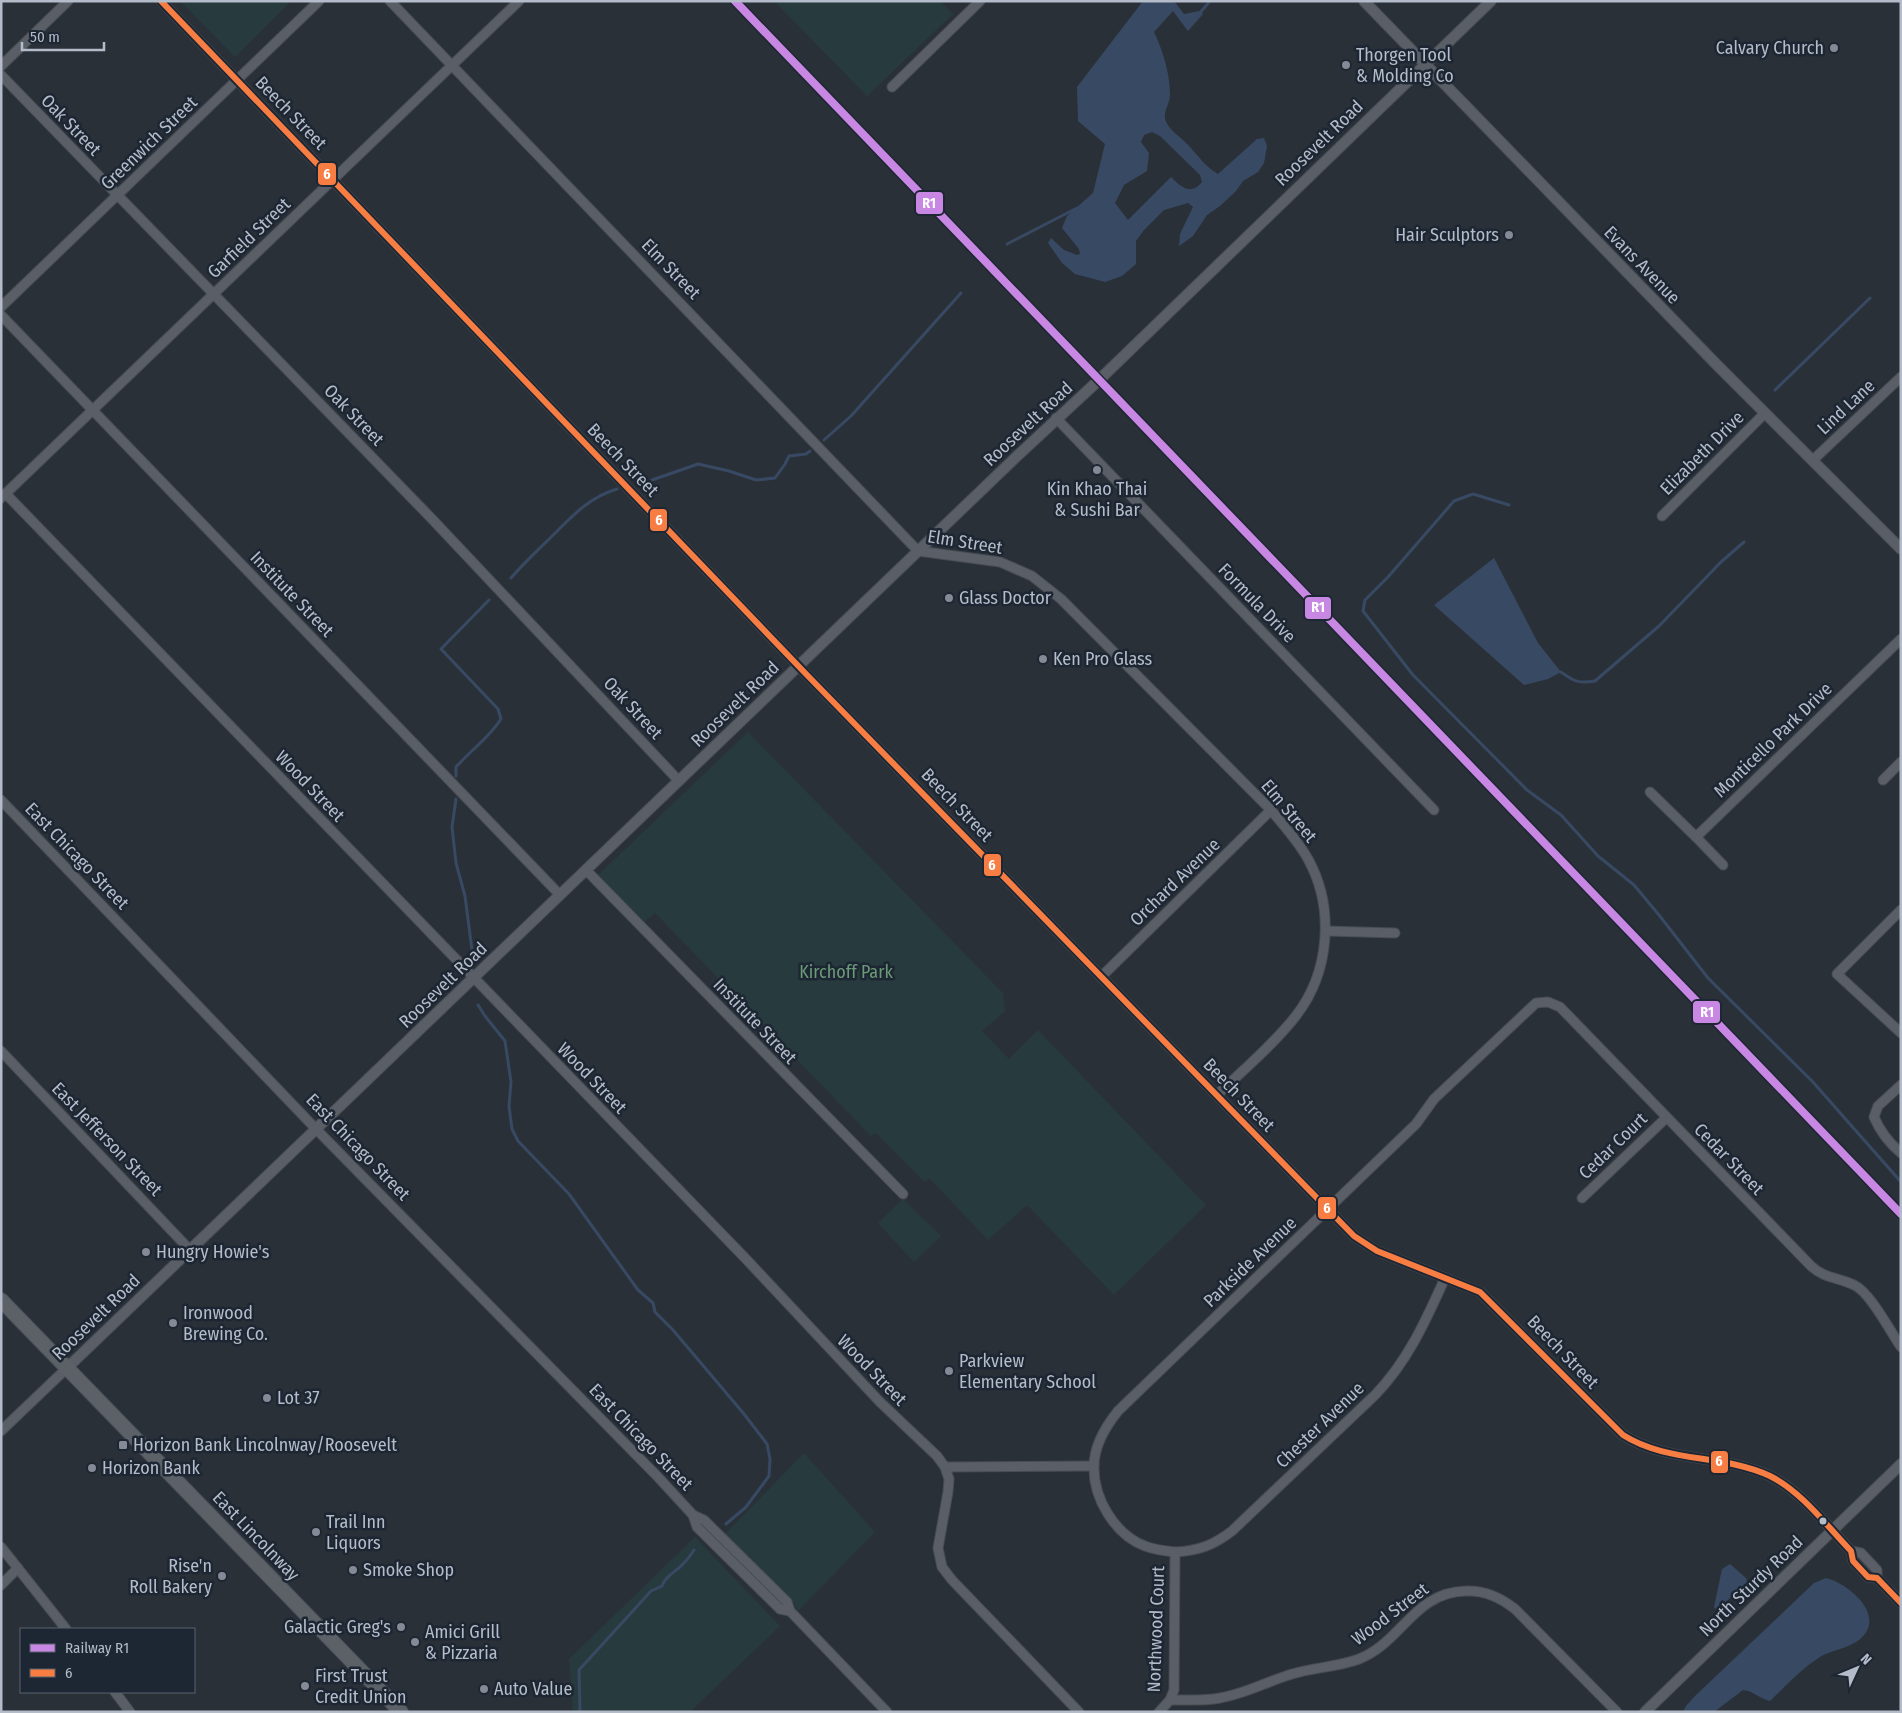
<svg xmlns="http://www.w3.org/2000/svg" width="1902" height="1713" font-family="'Fira Sans Condensed',sans-serif">
	<style>
		.green { fill: #273a3e }
		.water { fill: #384963; fill-rule: evenodd }
		.lines { fill: none; stroke-linecap: round; stroke-linejoin: round }
		.stream { stroke: #384963; stroke-width: 3 }
		.minor-casing { stroke: #484c53; stroke-width: 11 }
		.tertiary-casing { stroke: #484c53; stroke-width: 12 }
		.primary-casing { stroke: #484c55; stroke-width: 16 }
		.minor { stroke: #5a5e66; stroke-width: 9 }
		.tertiary { stroke: #5a5e66; stroke-width: 10 }
		.primary { stroke: #5c6168; stroke-width: 14 }
		.bus-1-casing { stroke: #1d2633; stroke-width: 10 }
		.bus-1 { stroke: #f77d43; stroke-width: 6 }
		.rail-1-casing { stroke: #1d2633; stroke-width: 11 }
		.rail-1 { stroke: #c787e3; stroke-width: 8 }
		.poi-dot { fill: #848b96; stroke: #1d2633; stroke-width: 2 }
		.bus-dot { fill: #b4bcc9; stroke: #1d2633; stroke-width: 2 }
		.labels { text-anchor: middle; stroke-width: 5; stroke-linejoin: round; paint-order: stroke }
		.poi-label { font-size: 18px; fill: #b4bcc9; stroke: #1d2633; text-anchor: start }
		.street-label { font-size: 18px; fill: #b4bcc9; stroke: #1d2633 }
		.park-label { font-size: 18px; fill: #6b9a76; stroke: #1d2633 }
		.line-badge { stroke: #1d2633; stroke-width: 2 }
		.badge-label { font-size: 14px; text-anchor: middle; font-weight: bold; fill: #fff }
	</style>
	<rect width="100%" height="100%" fill="#2a3038"/>
	<g class="green">
		<path d="M 180,1 L 291,1 L 235,57 Z"/>
		<path d="M 774,1 L 940,1 L 953,14 L 867,96 Z"/>
		<path d="M 748,732 L 1003,993 L 1005,1011 L 982,1031 L 1009,1059 L 1038,1030 L 1206,1205 L 1114,1295 L 1027,1205 L 988,1240 L 929,1178 L 925,1182 L 876,1133 L 871,1136 L 655,913 L 644,922 L 598,875 Z"/>
		<path d="M 903,1199 L 941,1236 L 914,1262 L 878,1223 Z"/>
		<path d="M 804,1453 L 875,1532 L 798,1611 L 792,1600 L 725,1534 Z"/>
		<path d="M 695,1537 L 780,1626 L 690,1712 L 573,1712 L 569,1659 Z"/>
	</g>
	<g class="water">
		<path d="M 1143,1 L 1174,1 L 1184,14 L 1199,11 L 1203,14 L 1188,31 L 1173,11 L 1154,32 C 1163,51 1170,73 1170,95 C 1170,103 1164,110 1165,118 C 1167,130 1183,138 1190,147 C 1199,157 1206,167 1218,174 L 1257,139 L 1264,138 L 1267,146 L 1264,163 L 1258,172 L 1243,181 L 1236,191 L 1220,206 L 1207,215 L 1193,236 L 1179,246 L 1180,234 L 1193,207 L 1188,203 L 1164,210 L 1144,230 L 1136,241 L 1136,264 L 1122,276 L 1105,282 L 1075,274 L 1062,263 L 1048,243 L 1051,238 L 1064,250 L 1077,255 L 1080,254 L 1079,249 L 1062,228 L 1067,216 L 1093,193 L 1105,144 L 1078,121 L 1077,87 ZM 1152,132 L 1160,136 L 1200,175 L 1202,182 C 1191,196 1181,187 1171,177 L 1128,220 L 1115,203 L 1124,185 L 1147,171 L 1149,153 L 1141,142 L 1144,135 Z"/>
		<path d="M 1494,558 L 1538,643 L 1561,672 L 1548,679 L 1524,685 L 1434,605 Z"/>
		<path d="M 1730,1564 L 1746,1578 L 1747,1582 L 1717,1610 L 1714,1607 L 1722,1569 Z"/>
		<path d="M 1826,1578 C 1847,1583 1883,1612 1864,1635 C 1854,1648 1833,1649 1820,1657 C 1801,1669 1786,1686 1770,1701 C 1760,1699 1754,1691 1743,1690 L 1714,1712 L 1683,1712 L 1686,1706 L 1695,1696 L 1814,1583 Z"/>
	</g>
	<g class="lines">
		<g class="stream">
			<path d="M 1199,14 L 1210,1"/>
			<path d="M 1007,244 L 1077,208"/>
			<path d="M 1775,390 L 1870,298"/>
			<path d="M 824,440 L 851,416 L 961,293"/>
			<path d="M 652,480 L 698,464 L 729,471 L 756,480 L 775,478 L 785,464 L 789,456 L 806,454 L 810,451"/>
			<path d="M 1509,505 L 1473,494 L 1454,501 L 1388,577 L 1365,600 L 1363,611 L 1413,675 L 1527,790 L 1561,815 L 1598,856 L 1634,885 L 1659,915 L 1708,978 L 1812,1081 L 1901,1182"/>
			<path d="M 511,578 C 522,565 534,554 546,542 C 568,521 586,498 617,489"/>
			<path d="M 1561,672 C 1574,681 1578,684 1595,681 L 1659,626 L 1721,562 L 1744,542"/>
			<path d="M 456,776 L 456,767 C 471,750 489,738 501,719 L 498,709 L 441,649 L 489,600"/>
			<path d="M 456,799 L 452,827 L 456,863 L 465,896 L 473,958"/>
			<path d="M 478,1005 L 485,1016 L 505,1041 L 511,1082 L 509,1106 L 512,1129 L 518,1141 L 569,1194 L 638,1290 L 653,1303 L 655,1312 L 673,1330 L 744,1414 L 767,1444 L 770,1459 L 769,1476 L 746,1507 L 726,1524"/>
			<path d="M 580,1712 L 579,1670 L 651,1591 L 662,1586 C 666,1575 676,1572 683,1564 C 687,1560 691,1555 694,1550"/>
		</g>
		<g class="minor-casing">
			<g id="minor">
				<path d="M 161,1 L 807,675 L 1354,1236 L 1377,1251 L 1480,1292 L 1623,1435 C 1667,1463 1723,1454 1770,1476 C 1802,1492 1826,1525 1851,1551 L 1853,1561 L 1868,1577 L 1877,1578 L 1901,1603"/>
				<path d="M 390,1 L 918,551 L 1000,562 L 1032,576 L 1061,599 L 1271,810 C 1284,826 1298,841 1308,859 C 1335,908 1330,973 1295,1017 C 1272,1046 1243,1070 1217,1095"/>
				<path d="M 1,66 L 68,1"/>
				<path d="M 1,75 L 432,519 L 679,781"/>
				<path d="M 892,87 L 980,1"/>
				<path d="M 1,307 L 319,1"/>
				<path d="M 1,315 L 560,895"/>
				<path d="M 1056,418 L 1434,810"/>
				<path d="M 1813,460 L 1901,377"/>
				<path d="M 6,494 L 746,1259 L 880,1402 L 937,1456 L 945,1467 L 949,1479 L 948,1492 L 938,1548 L 942,1567 L 952,1580 L 1079,1712"/>
				<path d="M 1,498 L 519,1"/>
				<path d="M 1662,516 L 1765,413"/>
				<path d="M 1883,780 L 1901,762"/>
				<path d="M 1650,792 L 1696,837"/>
				<path d="M 1,800 L 316,1129 L 657,1476 L 693,1515 L 704,1520 L 787,1602 L 790,1611 L 887,1712"/>
				<path d="M 1723,865 L 1696,837 L 1901,639"/>
				<path d="M 586,870 L 903,1194"/>
				<path d="M 1901,910 L 1837,974 L 1901,1033"/>
				<path d="M 1326,931 L 1395,933"/>
				<path d="M 1102,976 L 1271,810"/>
				<path d="M 1,1051 L 190,1250"/>
				<path d="M 1901,1085 L 1878,1106 L 1874,1117 C 1880,1131 1889,1143 1901,1153"/>
				<path d="M 1582,1198 L 1666,1118"/>
				<path d="M 1,1431 L 67,1368"/>
				<path d="M 945,1467 L 1094,1466"/>
				<path d="M 693,1515 L 697,1527 L 780,1609 L 790,1611"/>
				<path d="M 1,1547 L 66,1629"/>
				<path d="M 1851,1551 L 1861,1553 L 1877,1570 L 1877,1578"/>
				<path d="M 1175,1552 C 1198,1551 1214,1545 1232,1531 L 1375,1395 C 1408,1361 1426,1320 1445,1278"/>
				<path d="M 1,1585 L 18,1568"/>
				<path d="M 115,1692 L 130,1712"/>
				<path d="M 1170,1700 C 1187,1700 1204,1701 1220,1698 C 1245,1694 1268,1681 1292,1674 C 1315,1667 1338,1667 1359,1659 C 1402,1642 1414,1592 1466,1591 C 1485,1590 1500,1597 1515,1609 L 1617,1712"/>
				<path d="M 1159,1712 L 1170,1700 L 1174,1690 L 1175,1552 C 1165,1551 1155,1550 1145,1546 C 1115,1535 1093,1498 1094,1466 C 1094,1446 1106,1426 1118,1411 L 1416,1124 L 1434,1099 L 1536,1003 L 1548,1002 L 1560,1007 L 1811,1266 C 1825,1279 1838,1277 1854,1285 C 1870,1292 1890,1331 1901,1347"/>
			</g>
		</g>
		<g class="tertiary-casing">
			<g id="tertiary">
				<path d="M 1364,1 L 1718,366 L 1901,549"/>
				<path d="M 67,1368 L 1014,459 L 1099,380 L 1491,1"/>
				<path d="M 1645,1712 L 1901,1464"/>
			</g>
		</g>
		<g class="primary-casing">
			<path id="primary" d="M 1,1300 L 401,1712"/>
		</g>
		<use href="#minor" class="minor"/>
		<use href="#tertiary" class="tertiary"/>
		<use href="#primary" class="primary"/>
		<g class="bus-1-casing">
			<path id="bus-1" d="M 161,1 L 807,675 L 1354,1236 L 1377,1251 L 1480,1292 L 1623,1435 C 1667,1463 1723,1454 1770,1476 C 1802,1492 1826,1525 1851,1551 L 1853,1561 L 1868,1577 L 1877,1578 L 1901,1603"/>
		</g>
		<use href="#bus-1" class="bus-1"/>
		<g class="rail-1-casing">
			<path id="rail-1" d="M 735,1 L 1901,1214"/>
		</g>
		<use href="#rail-1" class="rail-1"/>
	</g>
	<g class="poi-dot">
		<circle cx="1834" cy="48" r="5"/>
		<circle cx="1346" cy="65" r="5"/>
		<circle cx="1509" cy="235" r="5"/>
		<circle cx="1097" cy="470" r="5"/>
		<circle cx="949" cy="598" r="5"/>
		<circle cx="1043" cy="659" r="5"/>
		<circle cx="146" cy="1252" r="5"/>
		<circle cx="173" cy="1323" r="5"/>
		<circle cx="949" cy="1371" r="5"/>
		<circle cx="267" cy="1398" r="5"/>
		<rect x="118" y="1440" width="10" height="10" rx="2.5"/>
		<circle cx="92" cy="1468" r="5"/>
		<circle cx="316" cy="1532" r="5"/>
		<circle cx="353" cy="1570" r="5"/>
		<circle cx="222" cy="1576" r="5"/>
		<circle cx="401" cy="1627" r="5"/>
		<circle cx="415" cy="1642" r="5"/>
		<circle cx="305" cy="1686" r="5"/>
		<circle cx="484" cy="1689" r="5"/>
	</g>
	<circle class="bus-dot" cx="1823" cy="1521" r="4.5"/>
	<g class="labels">
		<g class="poi-label">
			<text x="1824" y="54" text-anchor="end">Calvary Church</text>
			<text x="1356" y="61">Thorgen Tool<tspan x="1356" dy="21">&amp; Molding Co</tspan></text>
			<text x="1499" y="241" text-anchor="end">Hair Sculptors</text>
			<text x="1097" y="495" text-anchor="middle">Kin Khao Thai<tspan x="1097" dy="21">&amp; Sushi Bar</tspan></text>
			<text x="959" y="604">Glass Doctor</text>
			<text x="1053" y="665">Ken Pro Glass</text>
			<text x="156" y="1258">Hungry Howie's</text>
			<text x="183" y="1319">Ironwood<tspan x="183" dy="21">Brewing Co.</tspan></text>
			<text x="959" y="1367">Parkview<tspan x="959" dy="21">Elementary School</tspan></text>
			<text x="277" y="1404">Lot 37</text>
			<text x="133" y="1451">Horizon Bank Lincolnway/Roosevelt</text>
			<text x="102" y="1474">Horizon Bank</text>
			<text x="326" y="1528">Trail Inn<tspan x="326" dy="21">Liquors</tspan></text>
			<text x="212" y="1572" text-anchor="end">Rise'n<tspan x="212" dy="21">Roll Bakery</tspan></text>
			<text x="363" y="1576">Smoke Shop</text>
			<text x="391" y="1633" text-anchor="end">Galactic Greg's</text>
			<text x="425" y="1638">Amici Grill<tspan x="425" dy="21">&amp; Pizzaria</tspan></text>
			<text x="315" y="1682">First Trust<tspan x="315" dy="21">Credit Union</tspan></text>
			<text x="494" y="1695">Auto Value</text>
		</g>
		<g class="street-label">
			<text transform="translate(291 113) rotate(46)" y="6">Beech Street</text>
			<text transform="translate(71 125) rotate(46)" y="6">Oak Street</text>
			<text transform="translate(149 143) rotate(-44)" y="6">Greenwich Street</text>
			<text transform="translate(1319 143) rotate(-44)" y="6">Roosevelt Road</text>
			<text transform="translate(249 238) rotate(-44)" y="6">Garfield Street</text>
			<text transform="translate(1642 265) rotate(46)" y="6">Evans Avenue</text>
			<text transform="translate(671 269) rotate(46)" y="6">Elm Street</text>
			<text transform="translate(1846 407) rotate(-43)" y="6">Lind Lane</text>
			<text transform="translate(354 415) rotate(46)" y="6">Oak Street</text>
			<text transform="translate(1028 424) rotate(-43)" y="6">Roosevelt Road</text>
			<text transform="translate(1702 453) rotate(-45)" y="6">Elizabeth Drive</text>
			<text transform="translate(623 460) rotate(46)" y="6">Beech Street</text>
			<text transform="translate(965 542) rotate(9)" y="6">Elm Street</text>
			<text transform="translate(292 594) rotate(46)" y="6">Institute Street</text>
			<text transform="translate(1257 603) rotate(46)" y="6">Formula Drive</text>
			<text transform="translate(735 704) rotate(-44)" y="6">Roosevelt Road</text>
			<text transform="translate(633 708) rotate(47)" y="6">Oak Street</text>
			<text transform="translate(1773 740) rotate(-44)" y="6">Monticello Park Drive</text>
			<text transform="translate(310 786) rotate(46)" y="6">Wood Street</text>
			<text transform="translate(957 805) rotate(46)" y="6">Beech Street</text>
			<text transform="translate(1289 811) rotate(50)" y="6">Elm Street</text>
			<text transform="translate(77 856) rotate(46)" y="6">East Chicago Street</text>
			<text transform="translate(1175 882) rotate(-44)" y="6">Orchard Avenue</text>
			<text transform="translate(443 985) rotate(-44)" y="6">Roosevelt Road</text>
			<text transform="translate(755 1021) rotate(46)" y="6">Institute Street</text>
			<text transform="translate(592 1078) rotate(46)" y="6">Wood Street</text>
			<text transform="translate(1239 1095) rotate(46)" y="6">Beech Street</text>
			<text transform="translate(107 1139) rotate(46)" y="6">East Jefferson Street</text>
			<text transform="translate(1613 1146) rotate(-44)" y="6">Cedar Court</text>
			<text transform="translate(358 1147) rotate(46)" y="6">East Chicago Street</text>
			<text transform="translate(1729 1159) rotate(46)" y="6">Cedar Street</text>
			<text transform="translate(1250 1262) rotate(-44)" y="6">Parkside Avenue</text>
			<text transform="translate(96 1317) rotate(-44)" y="6">Roosevelt Road</text>
			<text transform="translate(1563 1352) rotate(46)" y="6">Beech Street</text>
			<text transform="translate(872 1370) rotate(46)" y="6">Wood Street</text>
			<text transform="translate(1320 1425) rotate(-44)" y="6">Chester Avenue</text>
			<text transform="translate(641 1437) rotate(46)" y="6">East Chicago Street</text>
			<text transform="translate(256 1536) rotate(46)" y="6">East Lincolnway</text>
			<text transform="translate(1751 1586) rotate(-44)" y="6">North Sturdy Road</text>
			<text transform="translate(1390 1614) rotate(-37)" y="6">Wood Street</text>
			<text transform="translate(1156 1629) rotate(-88)" y="6">Northwood Court</text>
		</g>
		<g class="park-label">
			<text x="846" y="978">Kirchoff Park</text>
		</g>
	</g>
	<g class="line-badge">
		<rect x="317" y="162" width="20" height="24" rx="5" fill="#f77d43"/>
		<rect x="915" y="191" width="29" height="24" rx="5" fill="#c787e3"/>
		<rect x="649" y="508" width="19" height="24" rx="5" fill="#f77d43"/>
		<rect x="1304" y="596" width="28" height="24" rx="5" fill="#c787e3"/>
		<rect x="983" y="853" width="19" height="24" rx="5" fill="#f77d43"/>
		<rect x="1692" y="1000" width="29" height="24" rx="5" fill="#c787e3"/>
		<rect x="1317" y="1196" width="20" height="24" rx="5" fill="#f77d43"/>
		<rect x="1710" y="1450" width="19" height="24" rx="5" fill="#f77d43"/>
	</g>
	<g class="badge-label">
		<text x="327" y="179">6</text>
		<text x="929" y="208">R1</text>
		<text x="659" y="525">6</text>
		<text x="1318" y="612">R1</text>
		<text x="992" y="870">6</text>
		<text x="1707" y="1017">R1</text>
		<text x="1327" y="1213">6</text>
		<text x="1719" y="1466">6</text>
	</g>
	<rect width="1902" height="1713" fill="none" stroke="#b4bcc9" stroke-width="5"/>
	<rect x="20" y="1628" width="175" height="65" fill="#1d2633" stroke="#59626f"/>
	<rect x="30" y="1644" width="25" height="8" fill="#c787e3" stroke="#59626f"/>
	<text x="65" y="1653" font-size="15" fill="#b4bcc9">Railway R1</text>
	<rect x="30" y="1669" width="25" height="8" fill="#f77d43" stroke="#59626f"/>
	<text x="65" y="1678" font-size="15" fill="#b4bcc9">6</text>
	<g transform="translate(1857 1668) rotate(46)" stroke="#1d2633" stroke-width="4" paint-order="stroke">
	<path d="M0-4L9 19L0 12L-9 19Z" fill="#b4bcc9"/>
	<text y="-8" font-size="14" font-weight="bold" text-anchor="middle" fill="#b4bcc9">N</text>
	</g>
	<path d="M22 42v8h82v-8" fill="none" stroke="#b4bcc9" stroke-width="2.5"/>
	<text x="30" y="42" font-size="15" fill="#b4bcc9" stroke="#1d2633" stroke-width="4" paint-order="stroke">50 m</text>
</svg>
